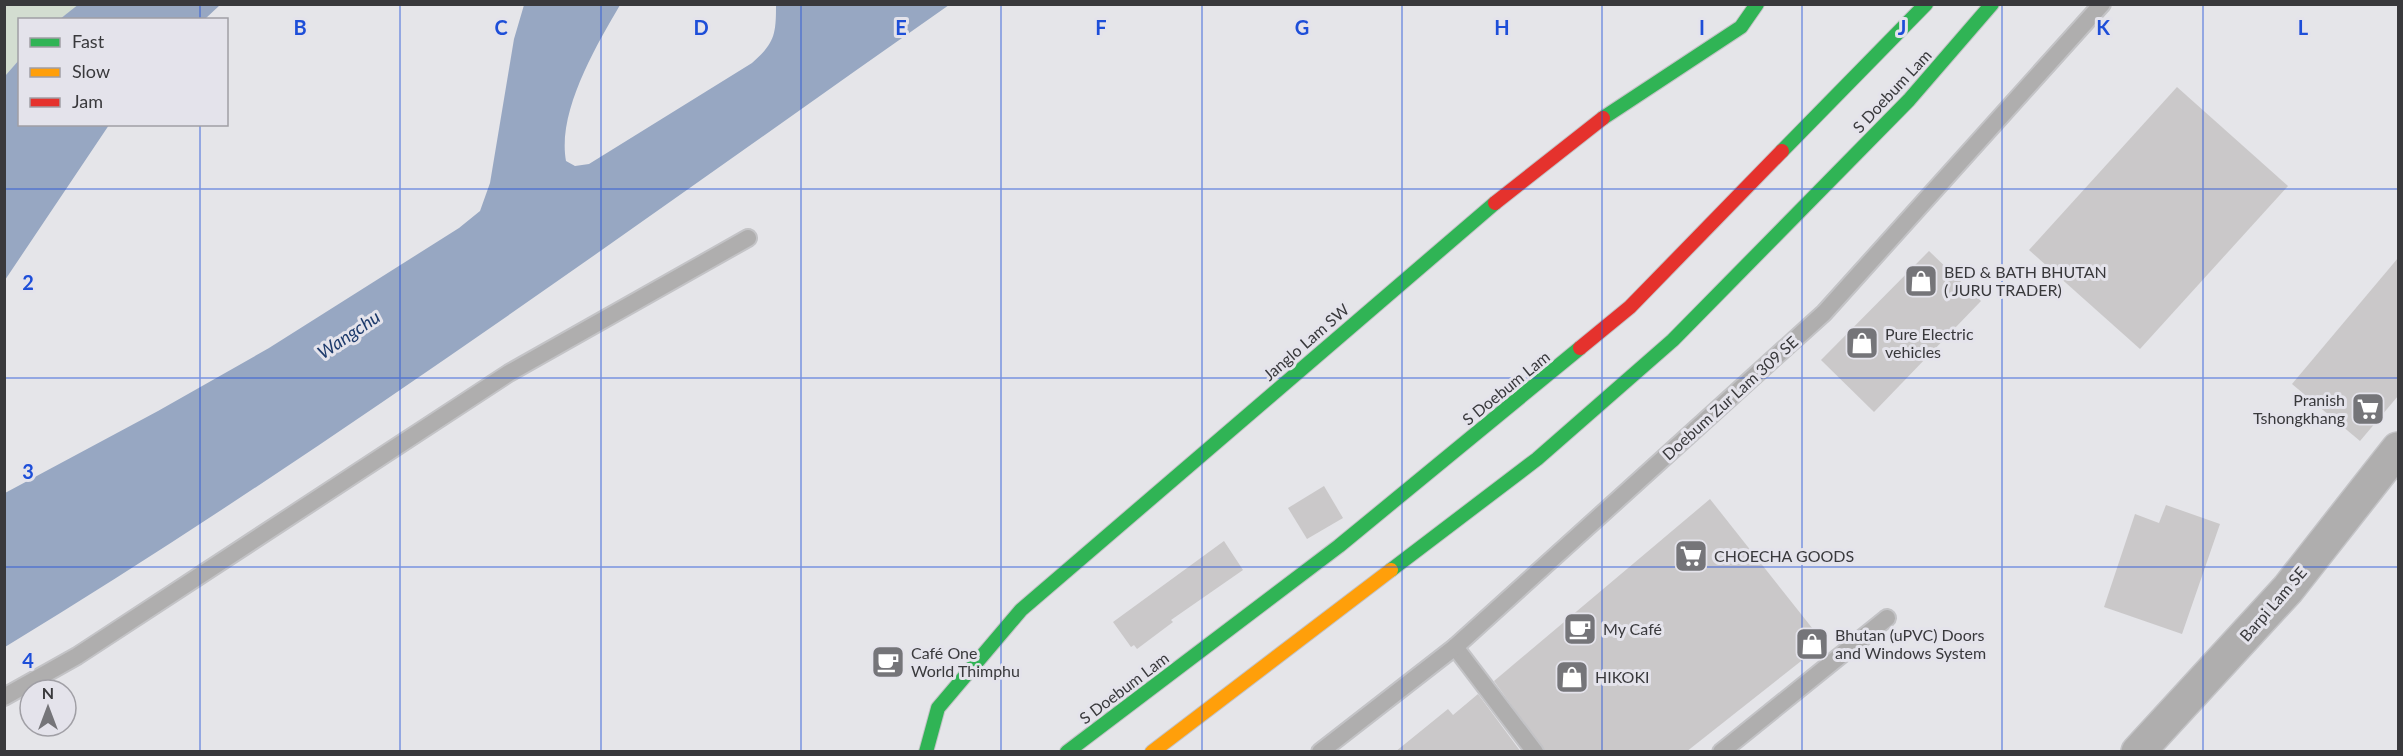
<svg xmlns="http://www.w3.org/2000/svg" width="2403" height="756" font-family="Lato,sans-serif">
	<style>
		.green { fill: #d3ddd1 }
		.water { fill: #97a7c2 }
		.building { fill: #cac8c9 }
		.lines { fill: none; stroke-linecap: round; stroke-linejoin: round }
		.lane-casing { stroke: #c3c3c6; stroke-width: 20 }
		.street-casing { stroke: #c3c3c6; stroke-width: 36 }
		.fast-casing { stroke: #c3c3c6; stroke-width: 16 }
		.slow-casing { stroke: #c3c3c6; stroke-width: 16 }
		.jam-casing { stroke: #c3c3c6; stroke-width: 16 }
		.lane { stroke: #afaeae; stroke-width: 16 }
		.street { stroke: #afaeae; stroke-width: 33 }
		.fast { stroke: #30b455; stroke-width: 14 }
		.slow { stroke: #ff9f0a; stroke-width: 14 }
		.jam { stroke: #e5322d; stroke-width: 14 }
		.grid { fill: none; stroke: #1d4ed8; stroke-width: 1.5; stroke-opacity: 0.55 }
		.labels { text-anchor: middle; stroke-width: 6; stroke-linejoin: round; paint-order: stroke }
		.street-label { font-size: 16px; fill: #39393c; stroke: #e4e3eb }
		.poi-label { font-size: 16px; fill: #39393c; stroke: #e4e3eb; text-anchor: start }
		.water-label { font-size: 18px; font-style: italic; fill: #1d3a6b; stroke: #e4e3eb }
		.grid-label { font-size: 20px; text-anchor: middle; font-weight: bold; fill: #1d4ed8; stroke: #e4e3eb; stroke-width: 6; stroke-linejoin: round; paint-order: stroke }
	</style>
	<rect width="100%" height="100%" fill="#e5e5e9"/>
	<path class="green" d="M 5,5 L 79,5 L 60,19 L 20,20 L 19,60 L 5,76 Z"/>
	<g class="water">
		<path d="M 79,4 L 220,4 L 220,5 L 205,19 L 60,19 Z"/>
		<path d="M 524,5 L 620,5 C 596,46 557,112 566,161 L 575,166 L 589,164 L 752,63 C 775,43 776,34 776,5 L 949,5 C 638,223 330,449 5,647 L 5,493 L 158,411 L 269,348 L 459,228 L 480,211 L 490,183 L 514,39 Z"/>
		<path d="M 19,60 L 20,124 L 109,125 L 5,280 L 5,76 Z"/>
	</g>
	<g class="building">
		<path d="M 2177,87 L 2288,186 L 2140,349 L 2029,250 Z"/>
		<path d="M 1929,251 L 1981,301 L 1874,412 L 1821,360 Z"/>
		<path d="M 2398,258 L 2398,396 L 2360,441 L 2292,384 Z"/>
		<path d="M 1324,486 L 1343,518 L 1307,539 L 1288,508 Z"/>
		<path d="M 1710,499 L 1824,643 L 1686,752 L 1545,752 L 1494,681 Z"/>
		<path d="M 2166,505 L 2220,524 L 2182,634 L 2104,607 L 2135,514 L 2159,523 Z"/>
		<path d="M 1224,541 L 1243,570 L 1171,620 L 1173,622 L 1137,649 L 1134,645 L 1131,647 L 1113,622 Z"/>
		<path d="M 1478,694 L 1521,752 L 1395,752 L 1448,709 L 1453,715 Z"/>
	</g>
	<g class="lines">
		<g class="lane-casing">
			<g id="lane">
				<path d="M 1455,647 L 1535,752"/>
				<path d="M 4,697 L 77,656 L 509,373 L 748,238"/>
				<path d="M 1320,752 L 1455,647 L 1824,313 L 2102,4"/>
				<path d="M 1721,752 L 1887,618"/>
			</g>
		</g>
		<g class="street-casing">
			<path id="street" d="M 2138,752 L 2288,589 L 2398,449"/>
		</g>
		<g class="fast-casing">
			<g id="fast">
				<path d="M 1603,118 L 1741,27 L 1757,4"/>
				<path d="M 1782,151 L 1926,4"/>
				<path d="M 1391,570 L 1537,459 L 1673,340 L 1909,100 L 1992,4"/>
				<path d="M 926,752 L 938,708 L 1021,610 L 1495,203"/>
				<path d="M 1067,752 L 1339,546 L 1580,348"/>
			</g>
		</g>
		<g class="slow-casing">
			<path id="slow" d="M 1152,752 L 1391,570"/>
		</g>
		<g class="jam-casing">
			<g id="jam">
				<path d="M 1495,203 L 1603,118"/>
				<path d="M 1580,348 L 1630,307 L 1782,151"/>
			</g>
		</g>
		<use href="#lane" class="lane"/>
		<use href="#street" class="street"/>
		<use href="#fast" class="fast"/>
		<use href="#slow" class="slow"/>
		<use href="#jam" class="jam"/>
	</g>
	<path class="grid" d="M 200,4 L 200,20M 400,4 L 400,752M 601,4 L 601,752M 801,4 L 801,752M 1001,4 L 1001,752M 1202,4 L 1202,752M 1402,4 L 1402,752M 1602,4 L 1602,752M 1802,4 L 1802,752M 2002,4 L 2002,752M 2203,4 L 2203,752M 200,124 L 200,752M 4,189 L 2398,189M 4,378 L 2398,378M 4,567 L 2398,567"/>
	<defs>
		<g id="shop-square" transform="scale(1.725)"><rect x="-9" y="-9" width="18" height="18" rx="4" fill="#757579" stroke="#e4e3eb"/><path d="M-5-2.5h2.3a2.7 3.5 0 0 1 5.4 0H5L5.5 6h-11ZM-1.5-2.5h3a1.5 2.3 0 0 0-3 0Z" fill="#fff"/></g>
		<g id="supermarket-square" transform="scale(1.725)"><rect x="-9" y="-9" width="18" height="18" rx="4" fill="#757579" stroke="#e4e3eb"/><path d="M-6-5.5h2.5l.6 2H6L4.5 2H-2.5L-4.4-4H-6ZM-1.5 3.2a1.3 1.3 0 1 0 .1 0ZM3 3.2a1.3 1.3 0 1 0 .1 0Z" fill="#fff"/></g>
		<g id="cafe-square" transform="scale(1.725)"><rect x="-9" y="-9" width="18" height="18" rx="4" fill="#757579" stroke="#e4e3eb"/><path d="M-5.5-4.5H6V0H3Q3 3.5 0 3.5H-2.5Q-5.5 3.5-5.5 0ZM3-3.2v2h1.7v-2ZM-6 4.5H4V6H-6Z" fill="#fff"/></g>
	</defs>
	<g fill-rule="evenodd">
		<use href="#shop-square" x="1921" y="281"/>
		<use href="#shop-square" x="1862" y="343"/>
		<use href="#supermarket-square" x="2368" y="409"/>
		<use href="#supermarket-square" x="1691" y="556"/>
		<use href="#cafe-square" x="1580" y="629"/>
		<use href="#shop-square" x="1812" y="644"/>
		<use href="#cafe-square" x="888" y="662"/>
		<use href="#shop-square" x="1572" y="677"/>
	</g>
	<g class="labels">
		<g class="street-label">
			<text transform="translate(1892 91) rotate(-47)" y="6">S Doebum Lam</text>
			<text transform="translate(1306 342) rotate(-41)" y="6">Janglo Lam SW</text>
			<text transform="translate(1506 388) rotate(-39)" y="6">S Doebum Lam</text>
			<text transform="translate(1730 398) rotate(-42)" y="6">Doebum Zur Lam 309 SE</text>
			<text transform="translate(2273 604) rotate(-49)" y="6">Barpi Lam SE</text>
			<text transform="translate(1124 688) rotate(-37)" y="6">S Doebum Lam</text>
		</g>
		<g class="poi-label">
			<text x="1944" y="278">BED &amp; BATH BHUTAN<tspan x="1944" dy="18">( JURU TRADER)</tspan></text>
			<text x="1885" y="340">Pure Electric<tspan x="1885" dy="18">vehicles</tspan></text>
			<text x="2345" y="406" text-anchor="end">Pranish<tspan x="2345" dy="18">Tshongkhang</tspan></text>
			<text x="1714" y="562">CHOECHA GOODS</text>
			<text x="1603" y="635">My Café</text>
			<text x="1835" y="641">Bhutan (uPVC) Doors<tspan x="1835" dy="18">and Windows System</tspan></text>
			<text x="911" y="659">Café One<tspan x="911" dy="18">World Thimphu</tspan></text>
			<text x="1595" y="683">HIKOKI</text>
		</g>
		<g class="water-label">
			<text transform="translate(349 335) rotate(-34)" y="6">Wangchu</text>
		</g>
	</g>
	<g class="grid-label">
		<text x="300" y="35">B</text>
		<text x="501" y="35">C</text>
		<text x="701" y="35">D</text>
		<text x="901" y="35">E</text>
		<text x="1101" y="35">F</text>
		<text x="1302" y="35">G</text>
		<text x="1502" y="35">H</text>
		<text x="1702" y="35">I</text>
		<text x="1902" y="35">J</text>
		<text x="2103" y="35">K</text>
		<text x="2303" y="35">L</text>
		<text x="28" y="290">2</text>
		<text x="28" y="479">3</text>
		<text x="28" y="668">4</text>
	</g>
	<rect width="2403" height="756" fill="none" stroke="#39393c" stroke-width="12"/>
	<rect x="18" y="18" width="210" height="108" fill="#e4e3eb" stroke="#a09fa5" stroke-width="1.5"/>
	<rect x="30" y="38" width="30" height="9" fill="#30b455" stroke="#a09fa5" stroke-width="1.5"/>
	<text x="72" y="48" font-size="18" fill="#39393c">Fast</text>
	<rect x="30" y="68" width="30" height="9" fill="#ff9f0a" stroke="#a09fa5" stroke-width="1.5"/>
	<text x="72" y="78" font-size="18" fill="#39393c">Slow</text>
	<rect x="30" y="98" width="30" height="9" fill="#e5322d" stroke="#a09fa5" stroke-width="1.5"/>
	<text x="72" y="108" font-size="18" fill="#39393c">Jam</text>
	<g transform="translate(48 708)"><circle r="28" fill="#e4e3eb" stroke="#a09fa5" stroke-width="1.5"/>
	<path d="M0-4.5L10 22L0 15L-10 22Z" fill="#757579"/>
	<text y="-9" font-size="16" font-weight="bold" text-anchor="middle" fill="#39393c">N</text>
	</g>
</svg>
